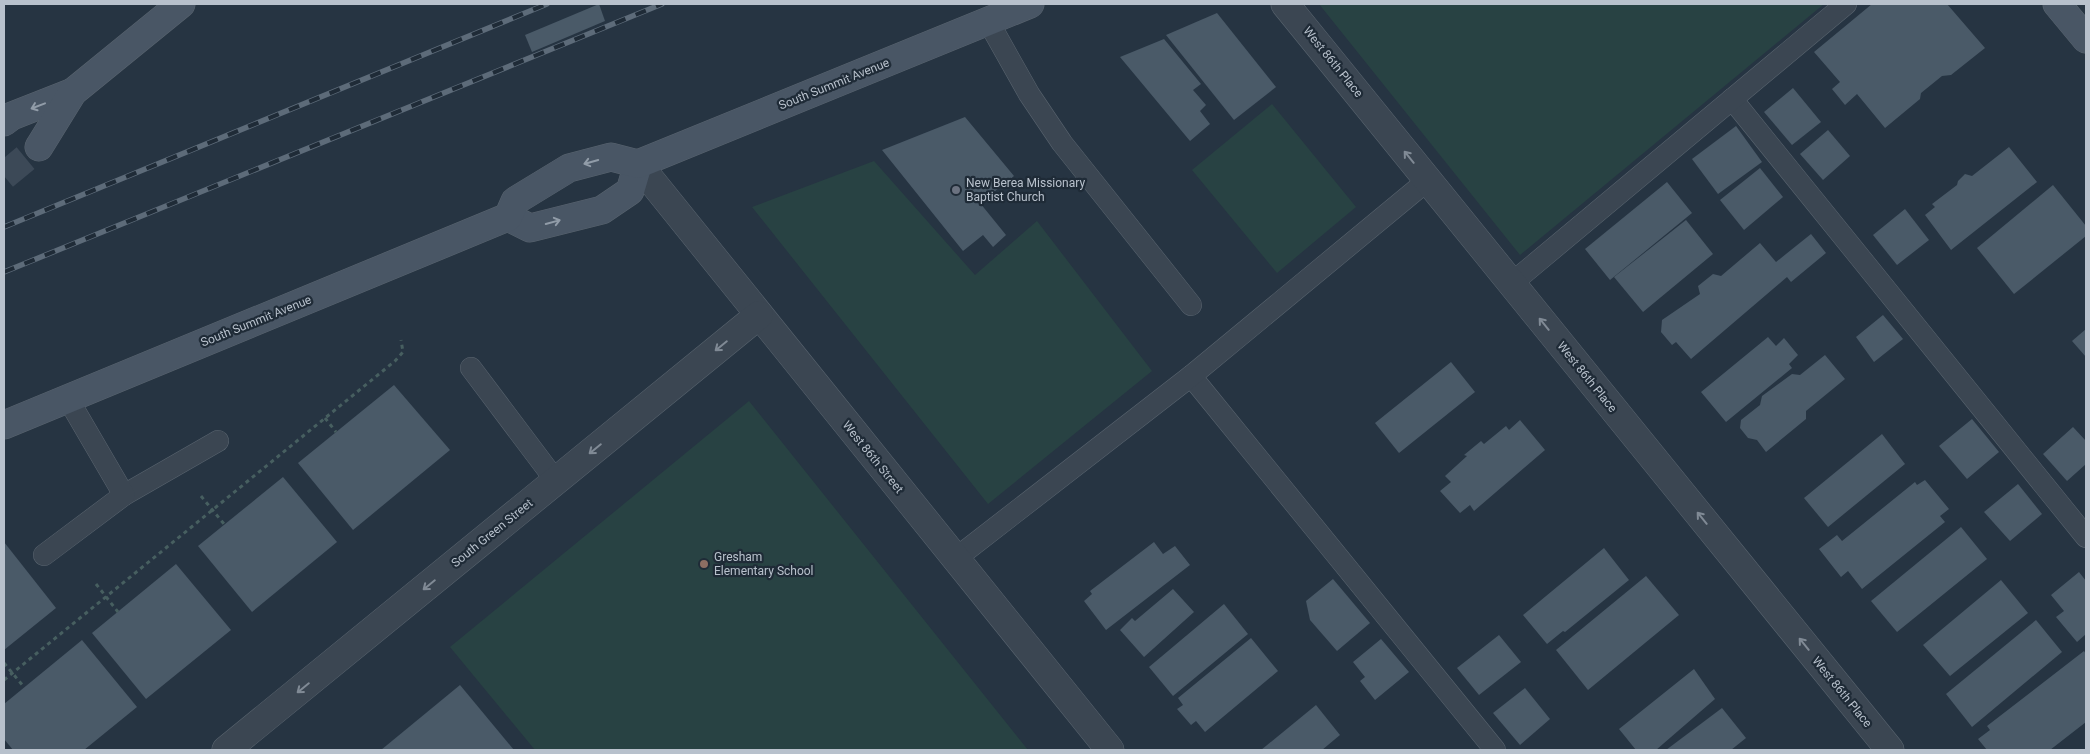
<svg xmlns="http://www.w3.org/2000/svg" width="2090" height="754" font-family="Roboto,sans-serif">
	<style>
		.green { fill: #284243 }
		.building { fill: #4a5a68 }
		.lines { fill: none; stroke-linecap: round; stroke-linejoin: round }
		.secondary-tunnel { stroke: #3c4957; stroke-width: 28; stroke-dasharray: 28 14; stroke-linecap: butt }
		.service-casing { stroke: #59646f; stroke-width: 22 }
		.minor-casing { stroke: #59646f; stroke-width: 29 }
		.secondary-casing { stroke: #59646f; stroke-width: 29 }
		.path { stroke: #475f60; stroke-width: 3; stroke-dasharray: 4 4; stroke-linecap: butt }
		.service { stroke: #3b4652; stroke-width: 21 }
		.minor { stroke: #3b4652; stroke-width: 28 }
		.secondary { stroke: #495665; stroke-width: 28 }
		.rail-casing { stroke: #5d6b79; stroke-width: 5.5 }
		.rail { stroke: #1f2b37; stroke-width: 4; stroke-dasharray: 11; stroke-linecap: butt }
		.oneway { stroke: #919ca8 }
		.oneway2 { stroke: #808a95 }
		.worship-dot { fill: #6b7280; stroke: #1f2b37; stroke-width: 2 }
		.education-dot { fill: #8d6e63; stroke: #1f2b37; stroke-width: 2 }
		.labels { text-anchor: middle; stroke-width: 4.5; stroke-linejoin: round; paint-order: stroke }
		.street-label { font-size: 12px; fill: #b8c1cc; stroke: #1f2b37 }
		.poi-label { font-size: 12px; fill: #b8c1cc; stroke: #1f2b37; text-anchor: start }
	</style>
	<rect width="100%" height="100%" fill="#263442"/>
	<g class="green">
		<path d="M 1319,4 L 1824,4 L 1520,255 Z"/>
		<path d="M 1272,104 L 1356,207 L 1277,273 L 1192,170 Z"/>
		<path d="M 874,161 L 975,275 L 1037,221 L 1152,371 L 988,504 L 752,207 Z"/>
		<path d="M 749,401 L 1028,750 L 535,750 L 450,647 Z"/>
	</g>
	<g class="building">
		<path d="M 599,4 L 605,21 L 532,52 L 525,35 Z"/>
		<path d="M 1872,4 L 1947,4 L 1985,48 L 1951,75 L 1942,76 L 1921,93 L 1920,99 L 1885,128 L 1857,94 L 1845,105 L 1832,89 L 1840,82 L 1814,52 Z"/>
		<path d="M 1217,13 L 1276,87 L 1234,120 L 1166,35 Z"/>
		<path d="M 1164,39 L 1201,84 L 1193,90 L 1206,105 L 1200,111 L 1210,124 L 1190,141 L 1120,57 Z"/>
		<path d="M 1793,88 L 1821,122 L 1792,145 L 1764,112 Z"/>
		<path d="M 965,117 L 1014,176 L 980,203 L 1006,235 L 993,247 L 983,235 L 963,251 L 882,150 Z"/>
		<path d="M 1736,126 L 1762,162 L 1718,194 L 1692,159 Z"/>
		<path d="M 1828,130 L 1850,156 L 1823,180 L 1800,154 Z"/>
		<path d="M 2009,147 L 2037,182 L 1951,250 L 1925,215 L 1935,207 L 1932,204 L 1957,185 L 1958,181 L 1965,174 L 1972,176 Z"/>
		<path d="M 1760,168 L 1783,197 L 1744,230 L 1720,200 Z"/>
		<path d="M 1667,182 L 1692,213 L 1610,280 L 1585,249 Z"/>
		<path d="M 2053,185 L 2086,226 L 2086,236 L 2014,294 L 1977,248 Z"/>
		<path d="M 1905,209 L 1929,240 L 1897,265 L 1873,235 Z"/>
		<path d="M 1686,220 L 1713,254 L 1643,312 L 1614,277 Z"/>
		<path d="M 1811,234 L 1826,253 L 1791,282 L 1787,277 L 1691,359 L 1676,342 L 1672,345 L 1661,332 L 1662,320 L 1700,294 L 1698,286 L 1713,274 L 1721,276 L 1760,243 L 1776,262 Z"/>
		<path d="M 1883,315 L 1903,339 L 1874,362 L 1856,337 Z"/>
		<path d="M 2086,329 L 2086,357 L 2072,341 Z"/>
		<path d="M 1768,337 L 1776,346 L 1784,338 L 1798,355 L 1789,364 L 1792,368 L 1726,422 L 1701,392 Z"/>
		<path d="M 1825,355 L 1845,379 L 1806,411 L 1806,419 L 1766,452 L 1757,440 L 1748,438 L 1740,428 L 1741,420 L 1760,405 L 1762,396 L 1792,374 L 1800,375 Z"/>
		<path d="M 1451,362 L 1475,392 L 1399,453 L 1375,423 Z"/>
		<path d="M 394,385 L 450,450 L 353,530 L 298,463 Z"/>
		<path d="M 1972,419 L 1999,452 L 1967,479 L 1939,446 Z"/>
		<path d="M 1520,420 L 1545,450 L 1474,511 L 1470,505 L 1460,513 L 1440,491 L 1451,482 L 1445,476 L 1467,456 L 1464,455 L 1481,441 L 1484,444 L 1506,426 L 1509,430 Z"/>
		<path d="M 2073,427 L 2086,441 L 2086,464 L 2067,481 L 2043,454 Z"/>
		<path d="M 1882,434 L 1905,464 L 1828,527 L 1804,498 Z"/>
		<path d="M 283,477 L 337,542 L 252,612 L 198,546 Z"/>
		<path d="M 1925,480 L 1949,509 L 1940,516 L 1945,522 L 1862,589 L 1848,571 L 1841,577 L 1819,549 L 1837,535 L 1842,541 L 1915,482 L 1917,485 Z"/>
		<path d="M 2018,484 L 2042,514 L 2010,541 L 1984,512 Z"/>
		<path d="M 1961,527 L 1987,559 L 1897,632 L 1871,601 Z"/>
		<path d="M 4,542 L 56,608 L 4,650 Z"/>
		<path d="M 1154,542 L 1163,554 L 1175,546 L 1190,565 L 1106,630 L 1084,601 L 1092,594 L 1090,591 Z"/>
		<path d="M 1604,548 L 1629,580 L 1565,632 L 1563,631 L 1547,644 L 1523,615 Z"/>
		<path d="M 176,564 L 231,630 L 146,699 L 92,633 Z"/>
		<path d="M 2079,572 L 2086,581 L 2086,634 L 2077,642 L 2056,617 L 2064,611 L 2051,595 Z"/>
		<path d="M 1646,576 L 1679,615 L 1588,690 L 1556,650 Z"/>
		<path d="M 1333,579 L 1370,623 L 1337,651 L 1310,620 L 1306,601 Z"/>
		<path d="M 2001,580 L 2028,613 L 1950,676 L 1923,645 Z"/>
		<path d="M 1173,589 L 1194,612 L 1144,657 L 1120,630 L 1132,618 L 1135,621 Z"/>
		<path d="M 1224,604 L 1248,634 L 1173,696 L 1149,667 Z"/>
		<path d="M 2036,620 L 2062,652 L 1972,727 L 1946,694 Z"/>
		<path d="M 1499,635 L 1521,662 L 1479,695 L 1457,668 Z"/>
		<path d="M 1251,638 L 1278,671 L 1205,732 L 1196,721 L 1191,725 L 1177,709 L 1183,705 L 1178,698 Z"/>
		<path d="M 1381,639 L 1409,672 L 1375,700 L 1360,681 L 1365,677 L 1353,662 Z"/>
		<path d="M 82,640 L 137,707 L 84,750 L 13,750 L 4,739 L 4,704 Z"/>
		<path d="M 2084,651 L 2086,654 L 2086,722 L 2050,750 L 1987,750 L 1978,739 L 1990,730 L 1987,726 Z"/>
		<path d="M 1694,669 L 1715,699 L 1656,750 L 1636,750 L 1619,729 Z"/>
		<path d="M 460,685 L 514,750 L 381,750 Z"/>
		<path d="M 1525,688 L 1550,719 L 1520,745 L 1493,713 Z"/>
		<path d="M 1316,705 L 1340,735 L 1322,750 L 1261,750 Z"/>
		<path d="M 1722,708 L 1746,738 L 1731,750 L 1666,750 Z"/>
	</g>
	<g class="lines">
		<path class="secondary-tunnel" d="M 4,176 L 39,147"/>
		<g class="service-casing">
			<g id="service">
				<path d="M 988,21 L 1029,94 L 1062,143 L 1191,305"/>
				<path d="M 1732,99 L 2086,537"/>
				<path d="M 1512,283 L 1846,4"/>
				<path d="M 471,368 L 556,481"/>
				<path d="M 1191,376 L 1495,750"/>
				<path d="M 124,495 L 218,441"/>
				<path d="M 44,555 L 124,495 L 68,399"/>
				<path d="M 955,559 L 1191,376 L 1428,180"/>
			</g>
		</g>
		<g class="minor-casing">
			<g id="minor">
				<path d="M 1285,4 L 1890,750"/>
				<path d="M 638,164 L 1110,750"/>
				<path d="M 226,750 L 759,315"/>
			</g>
		</g>
		<g class="secondary-casing">
			<g id="secondary">
				<path d="M 2057,4 L 2086,39"/>
				<path d="M 4,122 L 12,116 L 73,92"/>
				<path d="M 39,147 L 73,92 L 181,4"/>
				<path d="M 508,217 L 530,228 L 602,210 L 630,191 L 638,164"/>
				<path d="M 4,425 L 508,217 L 515,201 L 569,168 L 611,157 L 638,164 L 1030,4"/>
			</g>
		</g>
		<g class="path">
			<path d="M 325,418 L 336,432"/>
			<path d="M 201,496 L 224,524"/>
			<path d="M 96,584 L 118,612"/>
			<path d="M 4,663 L 24,687"/>
			<path d="M 4,680 L 395,361 L 403,352 L 401,340"/>
		</g>
		<use href="#service" class="service"/>
		<use href="#minor" class="minor"/>
		<use href="#secondary" class="secondary"/>
		<g class="rail-casing">
			<g id="rail">
				<path d="M 4,227 L 547,4"/>
				<path d="M 4,272 L 662,4"/>
			</g>
		</g>
		<use href="#rail" class="rail"/>
	</g>
	<defs><path id="oneway-shaft" d="M-6 0H5M1.5-3L5.5 0L1.5 3" fill="none" stroke-width="1.6" stroke-linecap="round" stroke-linejoin="round" transform="scale(1.25)"/></defs>
	<g class="oneway">
		<use href="#oneway-shaft" transform="translate(38 106) rotate(159)"/>
		<use href="#oneway-shaft" transform="translate(591 162) rotate(164)"/>
		<use href="#oneway-shaft" transform="translate(553 222) rotate(-15)"/>
	</g>
	<g class="oneway2">
		<use href="#oneway-shaft" transform="translate(1409 157) rotate(-129)"/>
		<use href="#oneway-shaft" transform="translate(1544 324) rotate(-129)"/>
		<use href="#oneway-shaft" transform="translate(721 346) rotate(141)"/>
		<use href="#oneway-shaft" transform="translate(595 449) rotate(141)"/>
		<use href="#oneway-shaft" transform="translate(1702 518) rotate(-129)"/>
		<use href="#oneway-shaft" transform="translate(429 585) rotate(141)"/>
		<use href="#oneway-shaft" transform="translate(1804 644) rotate(-129)"/>
		<use href="#oneway-shaft" transform="translate(303 688) rotate(141)"/>
	</g>
	<circle class="worship-dot" cx="956" cy="190" r="5"/>
	<circle class="education-dot" cx="704" cy="564" r="5"/>
	<g class="labels">
		<g class="street-label">
			<text transform="translate(1333 62) rotate(51)" y="4">West 86th Place</text>
			<text transform="translate(834 84) rotate(-22)" y="4">South Summit Avenue</text>
			<text transform="translate(256 321) rotate(-22)" y="4">South Summit Avenue</text>
			<text transform="translate(1587 377) rotate(51)" y="4">West 86th Place</text>
			<text transform="translate(873 457) rotate(51)" y="4">West 86th Street</text>
			<text transform="translate(492 533) rotate(-39)" y="4">South Green Street</text>
			<text transform="translate(1842 692) rotate(51)" y="4">West 86th Place</text>
		</g>
		<g class="poi-label">
			<text x="966" y="187">New Berea Missionary<tspan x="966" dy="14">Baptist Church</tspan></text>
			<text x="714" y="561">Gresham<tspan x="714" dy="14">Elementary School</tspan></text>
		</g>
	</g>
	<rect width="2090" height="754" fill="none" stroke="#b8c1cc" stroke-width="10"/>
</svg>
